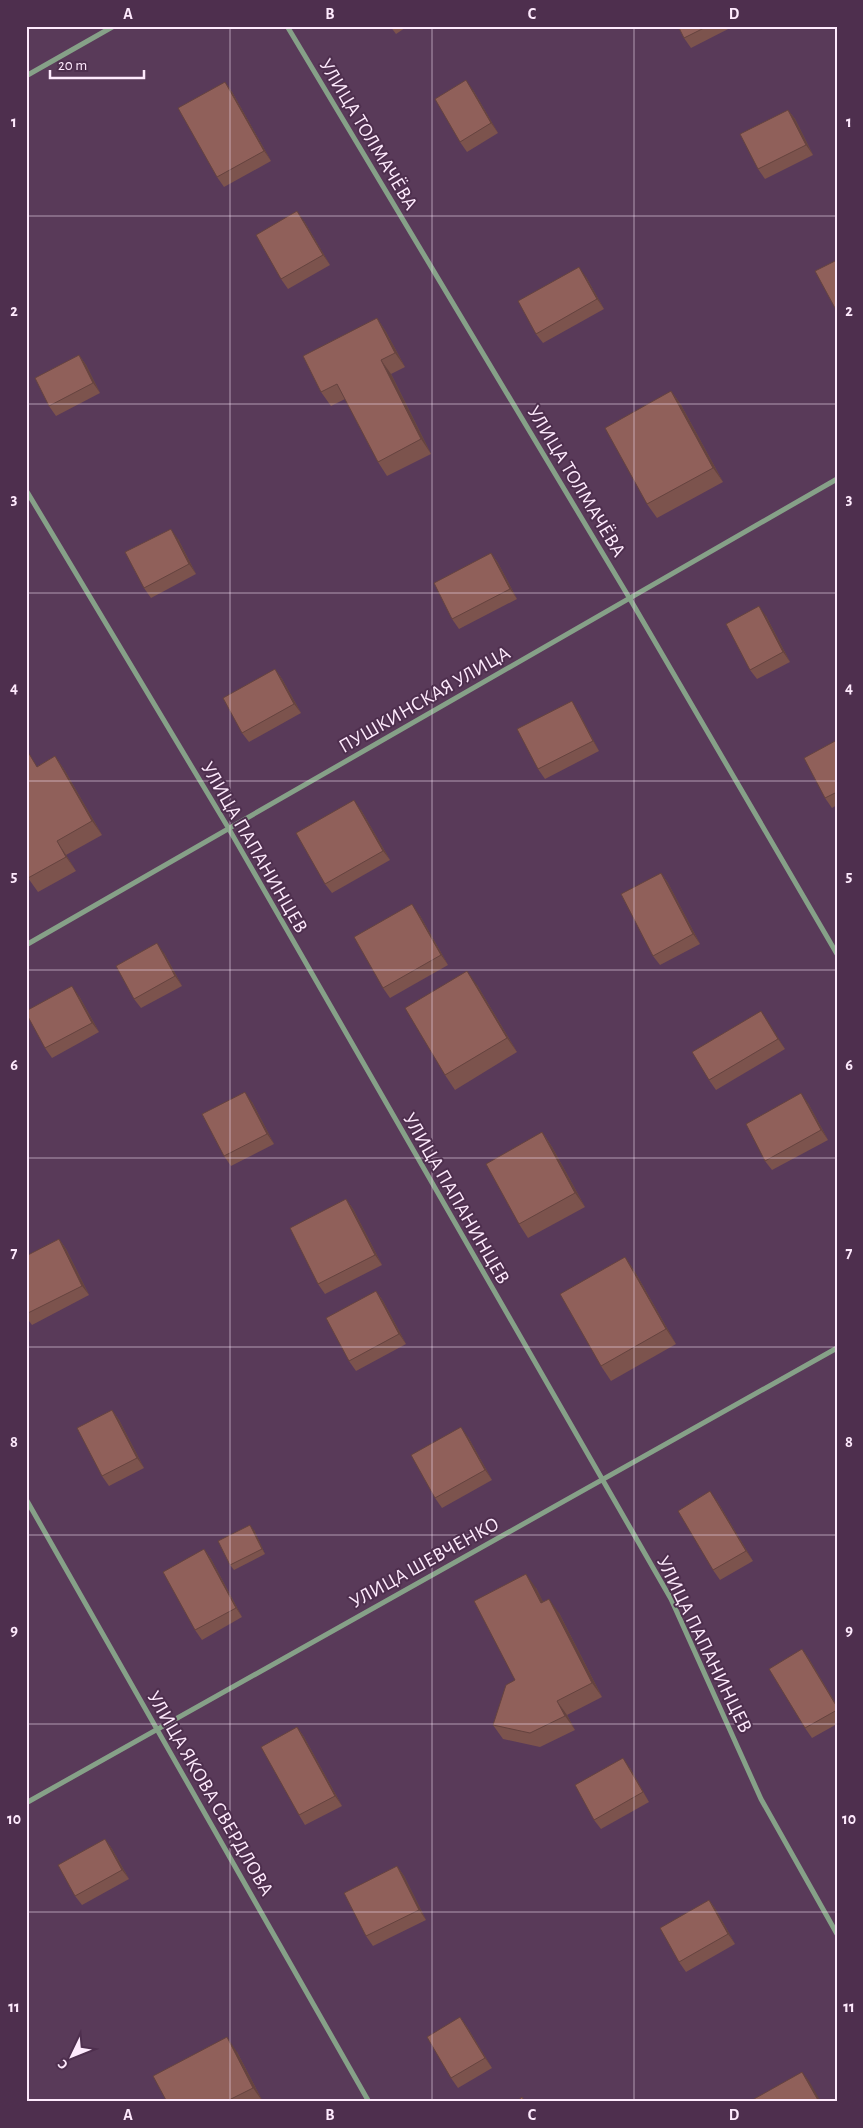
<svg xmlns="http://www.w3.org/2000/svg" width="863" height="2128" font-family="'Alegreya Sans',sans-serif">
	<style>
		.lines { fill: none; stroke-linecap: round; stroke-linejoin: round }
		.minor { stroke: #86a188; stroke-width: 5 }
		.wall { fill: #7c534d }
		.shaded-wall { fill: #65433f }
		.building { fill: #90605a; stroke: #65433f }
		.grid { fill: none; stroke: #feeafd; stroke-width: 1; stroke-opacity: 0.55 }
		.labels { text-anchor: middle; stroke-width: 4; stroke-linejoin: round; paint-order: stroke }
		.street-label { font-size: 20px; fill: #feeafd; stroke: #4e2f4e }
		.neatline { fill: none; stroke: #feeafd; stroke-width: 2 }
		.grid-label { font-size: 16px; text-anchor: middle; font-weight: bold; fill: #feeafd }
	</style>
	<rect width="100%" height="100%" fill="#593a59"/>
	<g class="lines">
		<g class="minor">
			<path d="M 287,26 L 630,599 L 837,954"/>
			<path d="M 26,76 L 114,26"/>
			<path d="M 26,490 L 229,829 L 671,1599 L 761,1799 L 837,1934"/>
			<path d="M 26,945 L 837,479"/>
			<path d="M 26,1499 L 369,2102"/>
			<path d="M 26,1803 L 837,1348"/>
		</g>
	</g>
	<g class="wall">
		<path d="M 390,26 L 408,26 L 396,34 Z"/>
		<path d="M 678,26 L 734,26 L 691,48 L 684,38 Z"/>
		<path d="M 225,82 L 232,92 L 271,161 L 224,187 L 217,177 Z"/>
		<path d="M 473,90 L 498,133 L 467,152 L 460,142 Z"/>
		<path d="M 788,110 L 795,119 L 813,155 L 765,179 L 758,169 Z"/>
		<path d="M 304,221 L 330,265 L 288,289 L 281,279 Z"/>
		<path d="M 586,277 L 604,309 L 543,343 L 536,334 Z"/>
		<path d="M 377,318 L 386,332 L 405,367 L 391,374 L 431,454 L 387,476 L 378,462 L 345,399 L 331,406 L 321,392 Z"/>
		<path d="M 79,355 L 86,365 L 100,393 L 56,416 L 49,406 Z"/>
		<path d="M 671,391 L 681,405 L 723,482 L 657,518 L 647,504 Z"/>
		<path d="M 178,539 L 196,574 L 151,598 L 144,588 Z"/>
		<path d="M 491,553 L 498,563 L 517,599 L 459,629 L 452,619 Z"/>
		<path d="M 766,616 L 790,662 L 757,679 L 750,670 Z"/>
		<path d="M 275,669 L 282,679 L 301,713 L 249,742 L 242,733 Z"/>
		<path d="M 578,711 L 599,751 L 545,779 L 538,769 Z"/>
		<path d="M 837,740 L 837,805 L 832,808 L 825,798 Z"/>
		<path d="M 55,756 L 65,771 L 102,835 L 66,855 L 76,871 L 38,892 L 28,878 L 38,766 Z"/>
		<path d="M 361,810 L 390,860 L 332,893 L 325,884 Z"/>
		<path d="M 661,873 L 668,883 L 700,944 L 660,965 L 653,956 Z"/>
		<path d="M 419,914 L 448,965 L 390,998 L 383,988 Z"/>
		<path d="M 164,953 L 182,986 L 141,1008 L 134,999 Z"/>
		<path d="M 477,985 L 517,1052 L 455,1090 L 445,1075 Z"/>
		<path d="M 79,996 L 99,1032 L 52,1058 L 45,1048 Z"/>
		<path d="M 761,1011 L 785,1049 L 716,1090 L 709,1080 Z"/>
		<path d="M 252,1102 L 274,1144 L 231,1166 L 224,1156 Z"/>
		<path d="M 808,1103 L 828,1140 L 772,1170 L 765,1161 Z"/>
		<path d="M 542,1132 L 552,1147 L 585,1207 L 528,1238 L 519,1224 Z"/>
		<path d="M 346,1199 L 353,1209 L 382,1265 L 325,1294 L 318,1284 Z"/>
		<path d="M 59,1239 L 66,1249 L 89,1295 L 32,1325 L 26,1317 L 26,1256 Z"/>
		<path d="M 625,1257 L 635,1272 L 676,1344 L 611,1381 L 601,1366 Z"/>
		<path d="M 376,1291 L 383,1301 L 406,1344 L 356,1371 L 349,1361 Z"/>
		<path d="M 112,1410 L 119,1420 L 144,1468 L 109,1486 L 102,1476 Z"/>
		<path d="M 468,1437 L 492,1480 L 442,1508 L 435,1498 Z"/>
		<path d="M 717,1501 L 753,1561 L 720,1580 L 713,1570 Z"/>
		<path d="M 254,1530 L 265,1554 L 234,1570 L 230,1565 Z"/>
		<path d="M 204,1549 L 211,1559 L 242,1617 L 202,1640 L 195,1630 Z"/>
		<path d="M 536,1588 L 543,1602 L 559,1613 L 602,1697 L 567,1715 L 575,1730 L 540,1747 L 503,1739 L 493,1725 L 515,1680 Z"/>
		<path d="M 802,1649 L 809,1659 L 837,1706 L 837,1724 L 812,1738 L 805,1728 Z"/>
		<path d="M 297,1727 L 304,1737 L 342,1806 L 305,1825 L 299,1815 Z"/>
		<path d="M 630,1768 L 649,1802 L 601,1829 L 594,1820 Z"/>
		<path d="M 105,1839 L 112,1849 L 129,1879 L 82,1905 L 75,1896 Z"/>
		<path d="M 397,1866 L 404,1876 L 426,1920 L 373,1946 L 366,1936 Z"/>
		<path d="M 709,1900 L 716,1910 L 735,1944 L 686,1972 L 679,1962 Z"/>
		<path d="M 460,2017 L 467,2027 L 492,2068 L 458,2088 L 451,2078 Z"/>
		<path d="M 237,2052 L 263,2102 L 167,2102 Z"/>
	</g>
	<g class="shaded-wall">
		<path d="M 466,80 L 473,90 L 498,133 L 491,123 Z"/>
		<path d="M 225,82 L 232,92 L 271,161 L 264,151 Z"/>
		<path d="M 788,110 L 795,119 L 813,155 L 806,145 Z"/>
		<path d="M 297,211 L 304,221 L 330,265 L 323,255 Z"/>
		<path d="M 579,267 L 586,277 L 604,309 L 597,299 Z"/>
		<path d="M 377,318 L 386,332 L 405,367 L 395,353 Z"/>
		<path d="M 79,355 L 86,365 L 100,393 L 93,383 Z"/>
		<path d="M 381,360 L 391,374 L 431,454 L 421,439 Z"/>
		<path d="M 671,391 L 681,405 L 723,482 L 713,468 Z"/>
		<path d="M 171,529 L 178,539 L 196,574 L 189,564 Z"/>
		<path d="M 491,553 L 498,563 L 517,599 L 510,589 Z"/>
		<path d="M 759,606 L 766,616 L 790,662 L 783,652 Z"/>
		<path d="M 275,669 L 282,679 L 301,713 L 294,704 Z"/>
		<path d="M 572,701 L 578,711 L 599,751 L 593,741 Z"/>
		<path d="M 55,756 L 65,771 L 102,835 L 92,821 Z"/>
		<path d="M 354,800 L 361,810 L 390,860 L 383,851 Z"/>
		<path d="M 57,841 L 66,855 L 76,871 L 66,857 Z"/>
		<path d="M 661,873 L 668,883 L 700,944 L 693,934 Z"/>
		<path d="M 412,904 L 419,914 L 448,965 L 441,955 Z"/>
		<path d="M 157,943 L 164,953 L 182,986 L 175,976 Z"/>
		<path d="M 467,971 L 477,985 L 517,1052 L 507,1038 Z"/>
		<path d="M 72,986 L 79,996 L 99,1032 L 92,1023 Z"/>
		<path d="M 761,1011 L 768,1021 L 785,1049 L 778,1039 Z"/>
		<path d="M 245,1092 L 252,1102 L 274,1144 L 267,1134 Z"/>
		<path d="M 801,1093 L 808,1103 L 828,1140 L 821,1130 Z"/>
		<path d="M 542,1132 L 552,1147 L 585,1207 L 575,1193 Z"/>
		<path d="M 346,1199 L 353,1209 L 382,1265 L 375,1255 Z"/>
		<path d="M 59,1239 L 66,1249 L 89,1295 L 82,1286 Z"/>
		<path d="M 625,1257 L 635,1272 L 676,1344 L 666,1329 Z"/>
		<path d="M 376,1291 L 383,1301 L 406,1344 L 399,1334 Z"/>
		<path d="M 112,1410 L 119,1420 L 144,1468 L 137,1458 Z"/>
		<path d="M 461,1427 L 468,1437 L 492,1480 L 485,1470 Z"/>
		<path d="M 710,1491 L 717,1501 L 753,1561 L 746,1551 Z"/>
		<path d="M 250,1525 L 254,1530 L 265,1554 L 262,1549 Z"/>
		<path d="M 204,1549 L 211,1559 L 242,1617 L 236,1608 Z"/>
		<path d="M 526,1574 L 536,1588 L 551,1617 L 541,1603 Z"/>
		<path d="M 549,1599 L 559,1613 L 602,1697 L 592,1683 Z"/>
		<path d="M 802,1649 L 809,1659 L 837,1706 L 837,1707 Z"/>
		<path d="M 557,1701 L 567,1715 L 575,1730 L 565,1716 Z"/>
		<path d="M 297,1727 L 304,1737 L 342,1806 L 335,1796 Z"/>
		<path d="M 623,1758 L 630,1768 L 649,1802 L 643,1792 Z"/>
		<path d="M 105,1839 L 112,1849 L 129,1879 L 122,1870 Z"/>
		<path d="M 397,1866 L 404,1876 L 426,1920 L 419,1910 Z"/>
		<path d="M 709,1900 L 716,1910 L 735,1944 L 728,1934 Z"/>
		<path d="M 460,2017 L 467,2027 L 492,2068 L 485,2058 Z"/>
		<path d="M 227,2037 L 237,2052 L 263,2102 L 253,2088 Z"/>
		<path d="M 802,2072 L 809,2081 L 821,2102 L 819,2102 Z"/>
	</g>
	<g class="building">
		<path d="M 678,26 L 708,26 L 684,38 Z"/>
		<path d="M 466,80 L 491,123 L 460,142 L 435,99 Z"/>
		<path d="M 225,82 L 264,151 L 217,177 L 178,108 Z"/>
		<path d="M 788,110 L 806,145 L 758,169 L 740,134 Z"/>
		<path d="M 297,211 L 323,255 L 281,279 L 256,235 Z"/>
		<path d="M 837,260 L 837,307 L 835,308 L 815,271 Z"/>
		<path d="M 579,267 L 597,299 L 536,334 L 518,301 Z"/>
		<path d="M 377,318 L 395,353 L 381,360 L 421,439 L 378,462 L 337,384 L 321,392 L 303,356 Z"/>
		<path d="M 79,355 L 93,383 L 49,406 L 35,378 Z"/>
		<path d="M 671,391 L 713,468 L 647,504 L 605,428 Z"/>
		<path d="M 171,529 L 189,564 L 144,588 L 125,552 Z"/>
		<path d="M 491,553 L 510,589 L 452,619 L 434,583 Z"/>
		<path d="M 759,606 L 783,652 L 750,670 L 726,624 Z"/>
		<path d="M 275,669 L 294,704 L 242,733 L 223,698 Z"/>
		<path d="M 572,701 L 593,741 L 538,769 L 517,729 Z"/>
		<path d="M 837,740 L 837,792 L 825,798 L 804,758 Z"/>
		<path d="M 28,752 L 37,767 L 55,756 L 92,821 L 57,841 L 66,857 L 28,878 L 26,875 L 26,753 Z"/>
		<path d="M 354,800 L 383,851 L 325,884 L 296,833 Z"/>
		<path d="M 661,873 L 693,934 L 653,956 L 621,894 Z"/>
		<path d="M 412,904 L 441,955 L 383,988 L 354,937 Z"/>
		<path d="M 157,943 L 175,976 L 134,999 L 116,966 Z"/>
		<path d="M 467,971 L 507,1038 L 445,1075 L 405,1008 Z"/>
		<path d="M 72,986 L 92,1023 L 45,1048 L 26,1013 L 26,1011 Z"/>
		<path d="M 761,1011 L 778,1039 L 709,1080 L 692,1052 Z"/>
		<path d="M 245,1092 L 267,1134 L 224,1156 L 202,1114 Z"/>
		<path d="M 801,1093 L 821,1130 L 765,1161 L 746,1124 Z"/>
		<path d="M 542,1132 L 575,1193 L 519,1224 L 486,1164 Z"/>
		<path d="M 346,1199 L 375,1255 L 318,1284 L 290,1228 Z"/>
		<path d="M 59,1239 L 82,1286 L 26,1314 L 26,1256 Z"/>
		<path d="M 625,1257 L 666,1329 L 601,1366 L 560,1294 Z"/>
		<path d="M 376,1291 L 399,1334 L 349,1361 L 326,1318 Z"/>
		<path d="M 112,1410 L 137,1458 L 102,1476 L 77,1428 Z"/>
		<path d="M 461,1427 L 485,1470 L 435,1498 L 411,1455 Z"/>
		<path d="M 710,1491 L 746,1551 L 713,1570 L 678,1511 Z"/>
		<path d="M 250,1525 L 262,1549 L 230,1565 L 218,1541 Z"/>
		<path d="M 204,1549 L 236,1608 L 195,1630 L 163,1572 Z"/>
		<path d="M 526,1574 L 541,1603 L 549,1599 L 592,1683 L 557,1701 L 565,1716 L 530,1733 L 493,1725 L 506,1685 L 515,1680 L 474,1601 Z"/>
		<path d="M 802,1649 L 837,1707 L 837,1710 L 805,1728 L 769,1669 Z"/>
		<path d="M 297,1727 L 335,1796 L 299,1815 L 261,1747 Z"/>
		<path d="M 623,1758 L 643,1792 L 594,1820 L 575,1785 Z"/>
		<path d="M 105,1839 L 122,1870 L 75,1896 L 58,1865 Z"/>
		<path d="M 397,1866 L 419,1910 L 366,1936 L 344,1893 Z"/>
		<path d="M 709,1900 L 728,1934 L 679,1962 L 660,1928 Z"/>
		<path d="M 460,2017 L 485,2058 L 451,2078 L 427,2037 Z"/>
		<path d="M 227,2037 L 253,2088 L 225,2102 L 167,2102 L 153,2076 Z"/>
		<path d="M 802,2072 L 819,2102 L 755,2102 L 754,2099 Z"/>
		<path d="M 522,2097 L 525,2102 L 516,2102 Z"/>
	</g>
	<path class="grid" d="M 230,26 L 230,2102M 432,26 L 432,2102M 634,26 L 634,2102M 26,216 L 837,216M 26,404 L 837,404M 26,593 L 837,593M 26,781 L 837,781M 26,970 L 837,970M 26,1158 L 837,1158M 26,1347 L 837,1347M 26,1535 L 837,1535M 26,1724 L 837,1724M 26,1912 L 837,1912"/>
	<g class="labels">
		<g class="street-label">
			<text transform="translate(369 134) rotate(59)" y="7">УЛИЦА ТОЛМАЧЁВА</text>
			<text transform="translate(577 481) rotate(59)" y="7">УЛИЦА ТОЛМАЧЁВА</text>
			<text transform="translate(424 699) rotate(-30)" y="7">ПУШКИНСКАЯ УЛИЦА</text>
			<text transform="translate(255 847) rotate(60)" y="7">УЛИЦА ПАПАНИНЦЕВ</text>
			<text transform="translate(457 1198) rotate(60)" y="7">УЛИЦА ПАПАНИНЦЕВ</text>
			<text transform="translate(424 1562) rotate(-29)" y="7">УЛИЦА ШЕВЧЕНКО</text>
			<text transform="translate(705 1644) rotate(64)" y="7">УЛИЦА ПАПАНИНЦЕВ</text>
			<text transform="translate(211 1793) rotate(60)" y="7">УЛИЦА ЯКОВА СВЕРДЛОВА</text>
		</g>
	</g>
	<rect width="863" height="2128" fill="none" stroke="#4e2f4e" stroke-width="55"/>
	<g transform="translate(72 2056) rotate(227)" stroke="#4e2f4e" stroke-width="4" paint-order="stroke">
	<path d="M0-4L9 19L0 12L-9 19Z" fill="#feeafd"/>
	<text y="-8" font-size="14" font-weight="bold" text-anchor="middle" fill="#feeafd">С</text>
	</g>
	<path d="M50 70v8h94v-8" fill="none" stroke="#feeafd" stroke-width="2.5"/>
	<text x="58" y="70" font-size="15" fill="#feeafd" stroke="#4e2f4e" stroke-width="4" paint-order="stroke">20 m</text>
	<rect x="28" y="28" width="808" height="2072" class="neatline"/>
	<g class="grid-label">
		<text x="128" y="19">A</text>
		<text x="330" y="19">B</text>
		<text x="532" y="19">C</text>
		<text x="734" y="19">D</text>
		<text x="14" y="127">1</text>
		<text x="849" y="127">1</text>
		<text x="14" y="316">2</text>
		<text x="849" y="316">2</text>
		<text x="14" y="504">3</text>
		<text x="849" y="504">3</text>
		<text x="14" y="693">4</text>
		<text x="849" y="693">4</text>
		<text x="14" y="881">5</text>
		<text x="849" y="881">5</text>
		<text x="14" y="1070">6</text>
		<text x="849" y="1070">6</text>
		<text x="14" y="1258">7</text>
		<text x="849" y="1258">7</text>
		<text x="14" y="1447">8</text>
		<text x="849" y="1447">8</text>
		<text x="14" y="1635">9</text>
		<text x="849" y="1635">9</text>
		<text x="14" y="1824">10</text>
		<text x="849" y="1824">10</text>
		<text x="14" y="2012">11</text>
		<text x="849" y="2012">11</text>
		<text x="128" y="2120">A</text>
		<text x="330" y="2120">B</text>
		<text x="532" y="2120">C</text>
		<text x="734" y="2120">D</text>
	</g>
</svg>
